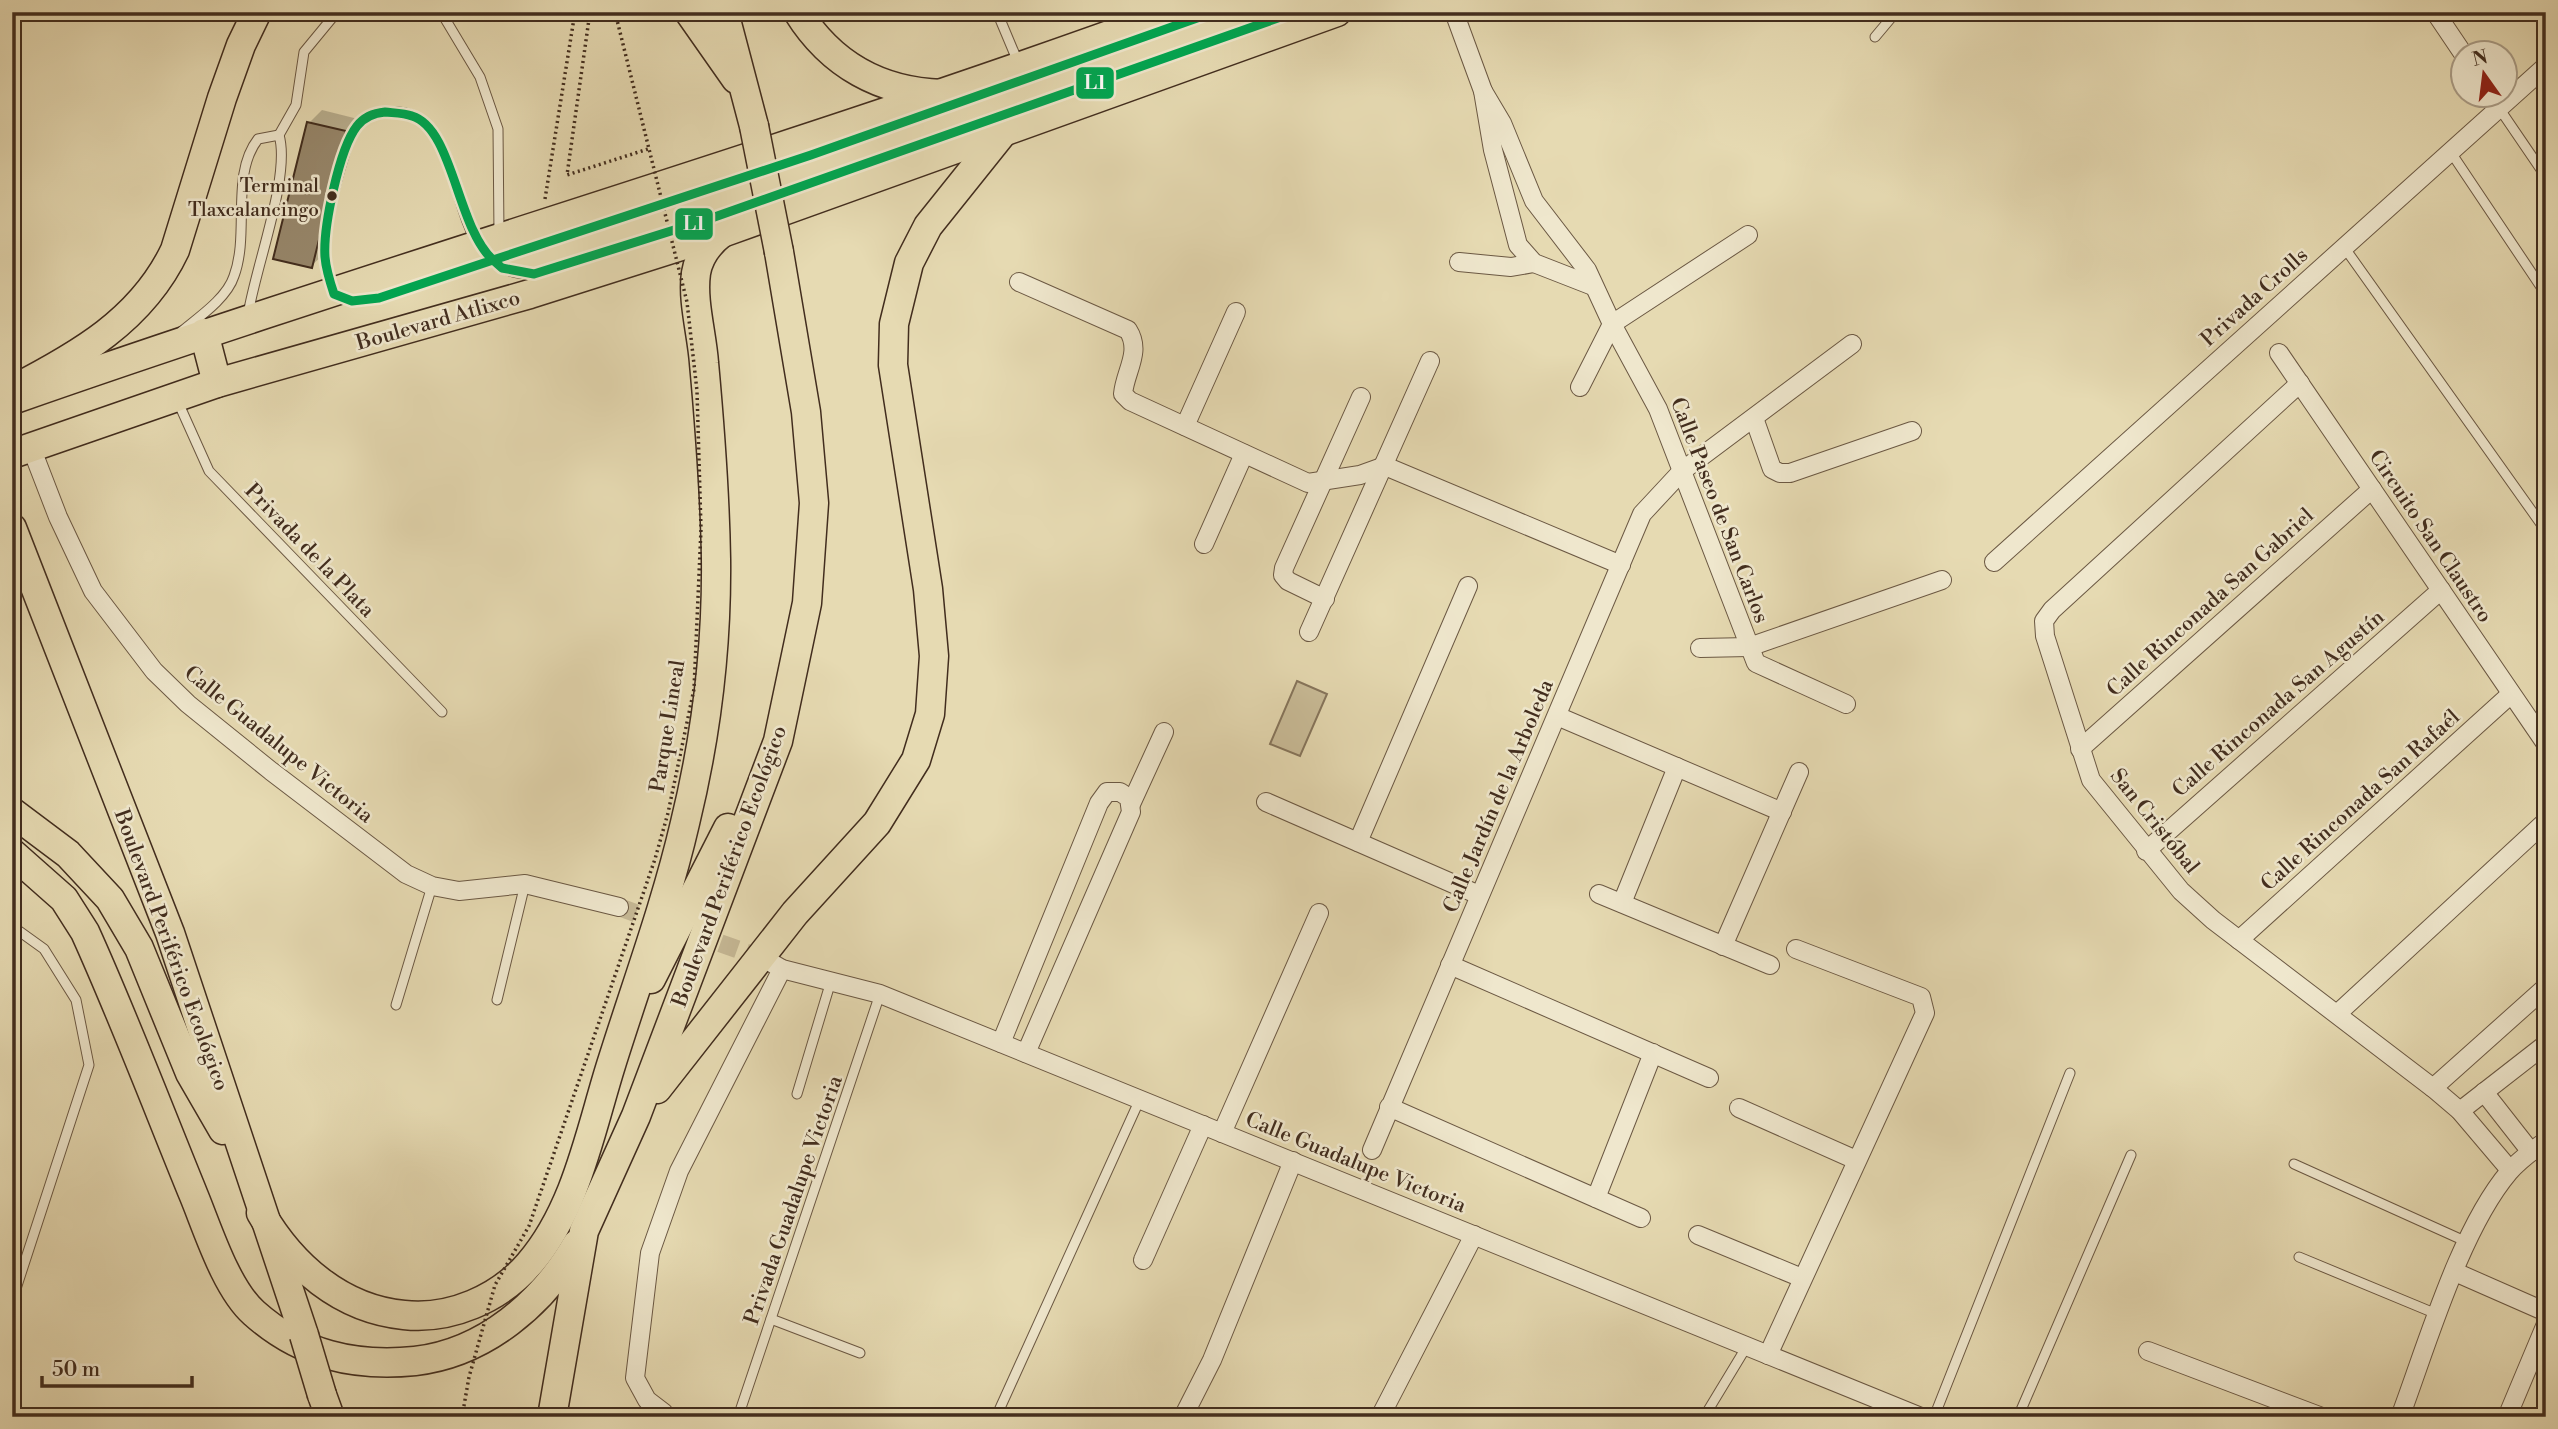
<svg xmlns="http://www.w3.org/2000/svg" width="2558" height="1429" font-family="'Libre Bodoni',serif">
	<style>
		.green { fill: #cabd99; stroke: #86755c; stroke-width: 2 }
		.shadow { fill: #0003 }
		.building { fill: #97876b; stroke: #422d1e; stroke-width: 2 }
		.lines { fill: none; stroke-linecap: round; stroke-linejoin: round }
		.minor-tunnel { stroke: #c5b794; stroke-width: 18; stroke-dasharray: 18 9; stroke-linecap: butt }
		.service-casing { stroke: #6b5843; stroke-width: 11 }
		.minor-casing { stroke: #6b5843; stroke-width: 20 }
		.primary-casing { stroke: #422d1e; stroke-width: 31 }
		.trunk-casing { stroke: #422d1e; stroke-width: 31 }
		.path { stroke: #422d1e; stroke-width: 3.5; stroke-dasharray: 2 3.5; stroke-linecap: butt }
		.service { stroke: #efe7cd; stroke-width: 9 }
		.minor { stroke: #efe7cd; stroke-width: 18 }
		.primary { stroke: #e6dab2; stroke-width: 28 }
		.trunk { stroke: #e6dab2; stroke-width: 28 }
		.trunk-bridge-casing { stroke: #422d1e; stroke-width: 31; stroke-linecap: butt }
		.path-bridge { stroke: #422d1e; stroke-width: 3.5; stroke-dasharray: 2 3.5; stroke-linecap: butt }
		.trunk-bridge { stroke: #e6dab2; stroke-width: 28 }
		.bus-1-casing { stroke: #efe7cd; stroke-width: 14 }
		.bus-1 { stroke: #00a651; stroke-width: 9 }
		.bus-dot { fill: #422d1e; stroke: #efe7cd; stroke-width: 2.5 }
		.labels { text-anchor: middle; stroke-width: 5; stroke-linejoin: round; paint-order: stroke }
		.bus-label { font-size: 19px; fill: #422d1e; stroke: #efe7cd; text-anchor: end }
		.street-label { font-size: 21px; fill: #422d1e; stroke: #efe7cd }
		.line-badge { stroke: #efe7cd; stroke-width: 2.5 }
		.badge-label { font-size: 19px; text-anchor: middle; font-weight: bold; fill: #fff }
	</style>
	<rect width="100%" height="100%" fill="#e6dab2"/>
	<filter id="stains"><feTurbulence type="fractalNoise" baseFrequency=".00286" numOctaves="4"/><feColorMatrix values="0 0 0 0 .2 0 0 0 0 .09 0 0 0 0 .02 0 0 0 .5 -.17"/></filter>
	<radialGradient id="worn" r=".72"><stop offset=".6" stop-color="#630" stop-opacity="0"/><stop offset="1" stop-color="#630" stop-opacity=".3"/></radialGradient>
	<path class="green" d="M 1297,681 L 1327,694 L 1300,756 L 1270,744 Z"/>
	<path class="shadow" d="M 322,110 L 358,119 L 324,254 L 311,266 L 309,123 Z"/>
	<path class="building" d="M 307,122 L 346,131 L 312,268 L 273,259 Z"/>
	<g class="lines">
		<g class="minor-tunnel">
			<path d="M 619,907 L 665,924"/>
			<path d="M 695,934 L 767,960"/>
		</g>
		<g class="service-casing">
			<g id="service">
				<path d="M 441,12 L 480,77 L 498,129 L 499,234"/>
				<path d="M 997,12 L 1018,62"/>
				<path d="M 1169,28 L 1215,12"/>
				<path d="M 1875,37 L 1896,12"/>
				<path d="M 988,92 L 707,190 L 379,298 L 352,301 L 334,294 C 312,244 335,188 349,139 C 357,123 367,113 385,112 C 481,102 432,279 534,274 L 706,220 L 1229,36"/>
				<path d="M 2499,108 L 2546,177"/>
				<path d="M 279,135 L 296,105 L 304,52 L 337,12"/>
				<path d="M 2450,151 L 2543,290"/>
				<path d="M 2344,247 L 2546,531"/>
				<path d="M 182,331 C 199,317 227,298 234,276 C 250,233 230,175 258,139 L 279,135 C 291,176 255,268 248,315"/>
				<path d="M 178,402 L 209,471 L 442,712"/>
				<path d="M 12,926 L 44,949 L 76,1000 L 89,1065 L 12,1301"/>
				<path d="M 497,1000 L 525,884"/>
				<path d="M 396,1005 L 432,886"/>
				<path d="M 797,1094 L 831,981"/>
				<path d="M 2294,1164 L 2467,1242"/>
				<path d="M 2542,1187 L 2546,1195"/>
				<path d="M 2299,1257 L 2439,1315"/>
				<path d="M 771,1319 L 860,1353"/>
				<path d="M 738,1417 L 880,994"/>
				<path d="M 996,1417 L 1140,1099"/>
				<path d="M 1704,1417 L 1747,1346"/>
				<path d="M 1934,1417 L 2070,1073"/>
				<path d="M 2018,1417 L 2131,1155"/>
			</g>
		</g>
		<g class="minor-casing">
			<g id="minor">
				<path d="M 1454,12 L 1483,91 L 1493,150 L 1518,245 L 1534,263 L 1593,286"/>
				<path d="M 2435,12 L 2464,55"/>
				<path d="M 1483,91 L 1502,123 L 1534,201 L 1587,270 L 1612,324 L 1658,409 L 1756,663 L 1846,704"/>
				<path d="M 1459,262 L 1511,267 L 1534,263"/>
				<path d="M 1019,282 L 1128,330 C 1142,352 1125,371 1123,394 L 1130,401 L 1308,483 L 1360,475 L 1385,466 L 1621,565"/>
				<path d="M 2279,353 L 2546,744"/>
				<path d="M 2300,383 L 2052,610 L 2044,621 L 2045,636 L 2091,780 L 2181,891 L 2213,920 L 2433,1088 L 2460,1111 L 2510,1170"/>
				<path d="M 1580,387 L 1612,324 L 1748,235"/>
				<path d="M 1754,418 L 1772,469 L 1780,473 L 1790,473 L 1912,431"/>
				<path d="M 1185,426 L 1236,312"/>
				<path d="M 31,447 L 58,517 L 93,591 L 154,671 L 188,704 L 271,771 L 406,874 L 432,886 L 459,891 L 525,884 L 619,907"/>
				<path d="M 1204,544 L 1244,454"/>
				<path d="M 1994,562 L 2546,66"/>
				<path d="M 1325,599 L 1288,581 L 1283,575 L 1284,568 L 1361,397"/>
				<path d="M 1309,632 L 1430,361"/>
				<path d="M 1700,648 L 1749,647 L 1942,580"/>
				<path d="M 1557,716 L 1782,812"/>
				<path d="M 2080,749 L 2372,489"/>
				<path d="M 1266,802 L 1479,895"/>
				<path d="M 1131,804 L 1164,732"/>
				<path d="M 1358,842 L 1468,586"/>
				<path d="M 2146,851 L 2441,590"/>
				<path d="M 1599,894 L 1770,965"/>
				<path d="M 1622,903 L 1677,767"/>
				<path d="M 2239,940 L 2511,694"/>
				<path d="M 1723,946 L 1799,772"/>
				<path d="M 770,962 L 782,969 L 880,994 L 1921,1417"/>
				<path d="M 1450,965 L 1709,1078"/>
				<path d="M 2337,1014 L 2546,821"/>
				<path d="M 1001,1043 L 1099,803 L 1107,792 L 1120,792 L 1129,798 L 1131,812 L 1026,1053"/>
				<path d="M 2433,1088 L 2546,987"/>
				<path d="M 2484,1092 L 2531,1152"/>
				<path d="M 1389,1107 L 1641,1218"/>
				<path d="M 1739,1108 L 1856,1160"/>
				<path d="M 2460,1111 L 2546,1044"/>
				<path d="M 1222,1133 L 1319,913"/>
				<path d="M 1372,1150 L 1642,514 L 1682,471 L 1852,344"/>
				<path d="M 1596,1198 L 1653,1053"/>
				<path d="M 1698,1235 L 1802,1278"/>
				<path d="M 1143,1260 L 1203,1125"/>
				<path d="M 2455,1272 L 2546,1312"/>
				<path d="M 2148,1351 L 2322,1417"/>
				<path d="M 1768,1355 L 1925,1013 L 1921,997 L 1796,949"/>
				<path d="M 664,1413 L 647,1400 L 635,1378 L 650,1253 L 679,1171 L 782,969"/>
				<path d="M 1183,1417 L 1212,1360 L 1293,1161"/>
				<path d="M 1380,1417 L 1474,1235"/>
				<path d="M 2400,1417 C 2427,1345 2460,1230 2509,1172 C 2519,1160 2533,1150 2546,1141"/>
				<path d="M 2507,1417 L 2546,1324"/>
			</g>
		</g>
		<g class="primary-casing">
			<g id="primary">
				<path d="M 204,333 L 217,383"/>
				<path d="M 12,400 C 397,265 789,152 1173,12"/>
				<path d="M 12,454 L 217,383 L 530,294 L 722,233 L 1337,12"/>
			</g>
		</g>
		<g class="trunk-casing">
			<g id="trunk">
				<path d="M 689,12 L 736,79"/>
				<path d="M 724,12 L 754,126"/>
				<path d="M 798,12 C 831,65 881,92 942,94"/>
				<path d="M 12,390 C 78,356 142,320 175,250 L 222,98 L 241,45 L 257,12"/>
				<path d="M 12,528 L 170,933 L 304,1335"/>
				<path d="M 12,812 L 68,854 L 110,899 L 139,948 L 190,1073 L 223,1130"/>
				<path d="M 12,853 L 64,899 L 85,932 C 124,1018 158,1108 194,1196 C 208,1230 226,1288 254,1313 C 301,1355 354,1367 415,1361 C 485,1353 543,1303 577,1244"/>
				<path d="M 651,979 L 728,828"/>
				<path d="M 657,1089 L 795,913 L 877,823 L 916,760 L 930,714 L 934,656 L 928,589 L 893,365 L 894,324 L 909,263 L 928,226 L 1004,131"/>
				<path d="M 261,1213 C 292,1266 341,1309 404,1315 C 450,1320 499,1299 529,1264 C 576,1210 590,1132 611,1065 C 636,985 666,905 685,823 C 706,737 717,648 716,559 C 715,494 710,428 704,363 C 702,334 692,301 696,273 C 699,255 709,243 722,233"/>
				<path d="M 322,1395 L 330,1417"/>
				<path d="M 552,1417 L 584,1231 L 636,1116 L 778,741 L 807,603 L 814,503 L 806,412 L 779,252"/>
			</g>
		</g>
		<g class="path">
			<path d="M 590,12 L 567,175 L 648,149"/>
			<path d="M 545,199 L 575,12"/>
		</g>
		<use href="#service" class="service"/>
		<use href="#minor" class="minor"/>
		<use href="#primary" class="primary"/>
		<use href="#trunk" class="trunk"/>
		<g class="trunk-bridge-casing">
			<g id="trunk-bridge">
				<path d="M 754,126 L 779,252"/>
				<path d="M 304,1335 L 322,1395"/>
			</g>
		</g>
		<path class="path-bridge" d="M 462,1417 L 469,1377 L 495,1285 L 529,1226 L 655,859 L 668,813 L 694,689 L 701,529 L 697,391 L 687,302 L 615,12"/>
		<use href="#trunk-bridge" class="trunk-bridge"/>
		<g class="bus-1-casing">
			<g id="bus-1">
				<path d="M 385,112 C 394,113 404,113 412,116 C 453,128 457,228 493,260 L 379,298 L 352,301 L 334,294 C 330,282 326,270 325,257 C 323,228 339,149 357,126 C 364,117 374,113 385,112 Z"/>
				<path d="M 493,260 L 502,268 L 534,274 L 706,220 L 1295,12"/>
				<path d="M 493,260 L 811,155 L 1214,12"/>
			</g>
		</g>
		<use href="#bus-1" class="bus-1"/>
	</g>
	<circle class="bus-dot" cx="332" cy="196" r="6"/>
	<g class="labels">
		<g class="bus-label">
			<text x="319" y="192">Terminal<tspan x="319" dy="24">Tlaxcalancingo</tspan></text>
		</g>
		<g class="street-label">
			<text transform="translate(2254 297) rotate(-42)" y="7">Privada Crolls</text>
			<text transform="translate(438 320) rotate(-16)" y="7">Boulevard Atlixco</text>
			<text transform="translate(1720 510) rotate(69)" y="7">Calle Paseo de San Carlos</text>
			<text transform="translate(2431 536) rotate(56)" y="7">Circuito San Claustro</text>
			<text transform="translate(310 550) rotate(46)" y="7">Privada de la Plata</text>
			<text transform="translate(2210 602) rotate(-42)" y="7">Calle Rinconada San Gabriel</text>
			<text transform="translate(2278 703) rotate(-41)" y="7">Calle Rinconada San Agustín</text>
			<text transform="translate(667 726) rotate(-81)" y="7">Parque Lineal</text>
			<text transform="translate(279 744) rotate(39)" y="7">Calle Guadalupe Victoria</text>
			<text transform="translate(1498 796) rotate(-67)" y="7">Calle Jardín de la Arboleda</text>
			<text transform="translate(2360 800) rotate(-42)" y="7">Calle Rinconada San Rafaél</text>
			<text transform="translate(2155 821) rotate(51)" y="7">San Cristóbal</text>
			<text transform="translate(729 866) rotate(-70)" y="7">Boulevard Periférico Ecológico</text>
			<text transform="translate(172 950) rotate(70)" y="7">Boulevard Periférico Ecológico</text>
			<text transform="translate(1356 1162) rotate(22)" y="7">Calle Guadalupe Victoria</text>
			<text transform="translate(793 1200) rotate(-71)" y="7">Privada Guadalupe Victoria</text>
		</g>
	</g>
	<g class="line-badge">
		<rect x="1075" y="66" width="40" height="34" rx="7" fill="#00a651"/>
		<rect x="674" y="207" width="40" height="34" rx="7" fill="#00a651"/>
	</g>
	<g class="badge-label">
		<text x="1095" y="89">L1</text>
		<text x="694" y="230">L1</text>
	</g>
	<rect width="2558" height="1429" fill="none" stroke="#e6dab2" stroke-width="42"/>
	<rect x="14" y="14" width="2530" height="1401" fill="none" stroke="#422d1e" stroke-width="3.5"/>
	<rect x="21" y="21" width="2516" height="1387" fill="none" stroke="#422d1e" stroke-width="2"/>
	<g transform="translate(2484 74) rotate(346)"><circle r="33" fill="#efe7cd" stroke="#aa9d87" stroke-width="2"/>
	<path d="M0-5L12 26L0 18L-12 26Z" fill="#8f2418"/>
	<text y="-10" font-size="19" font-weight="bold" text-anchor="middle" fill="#422d1e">N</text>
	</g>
	<path d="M42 1376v10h150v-10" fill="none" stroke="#422d1e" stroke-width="3.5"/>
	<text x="52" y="1376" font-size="21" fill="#422d1e" stroke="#efe7cd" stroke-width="5" paint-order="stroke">50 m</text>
	<rect width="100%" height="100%" filter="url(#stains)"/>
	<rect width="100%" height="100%" fill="url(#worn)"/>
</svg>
